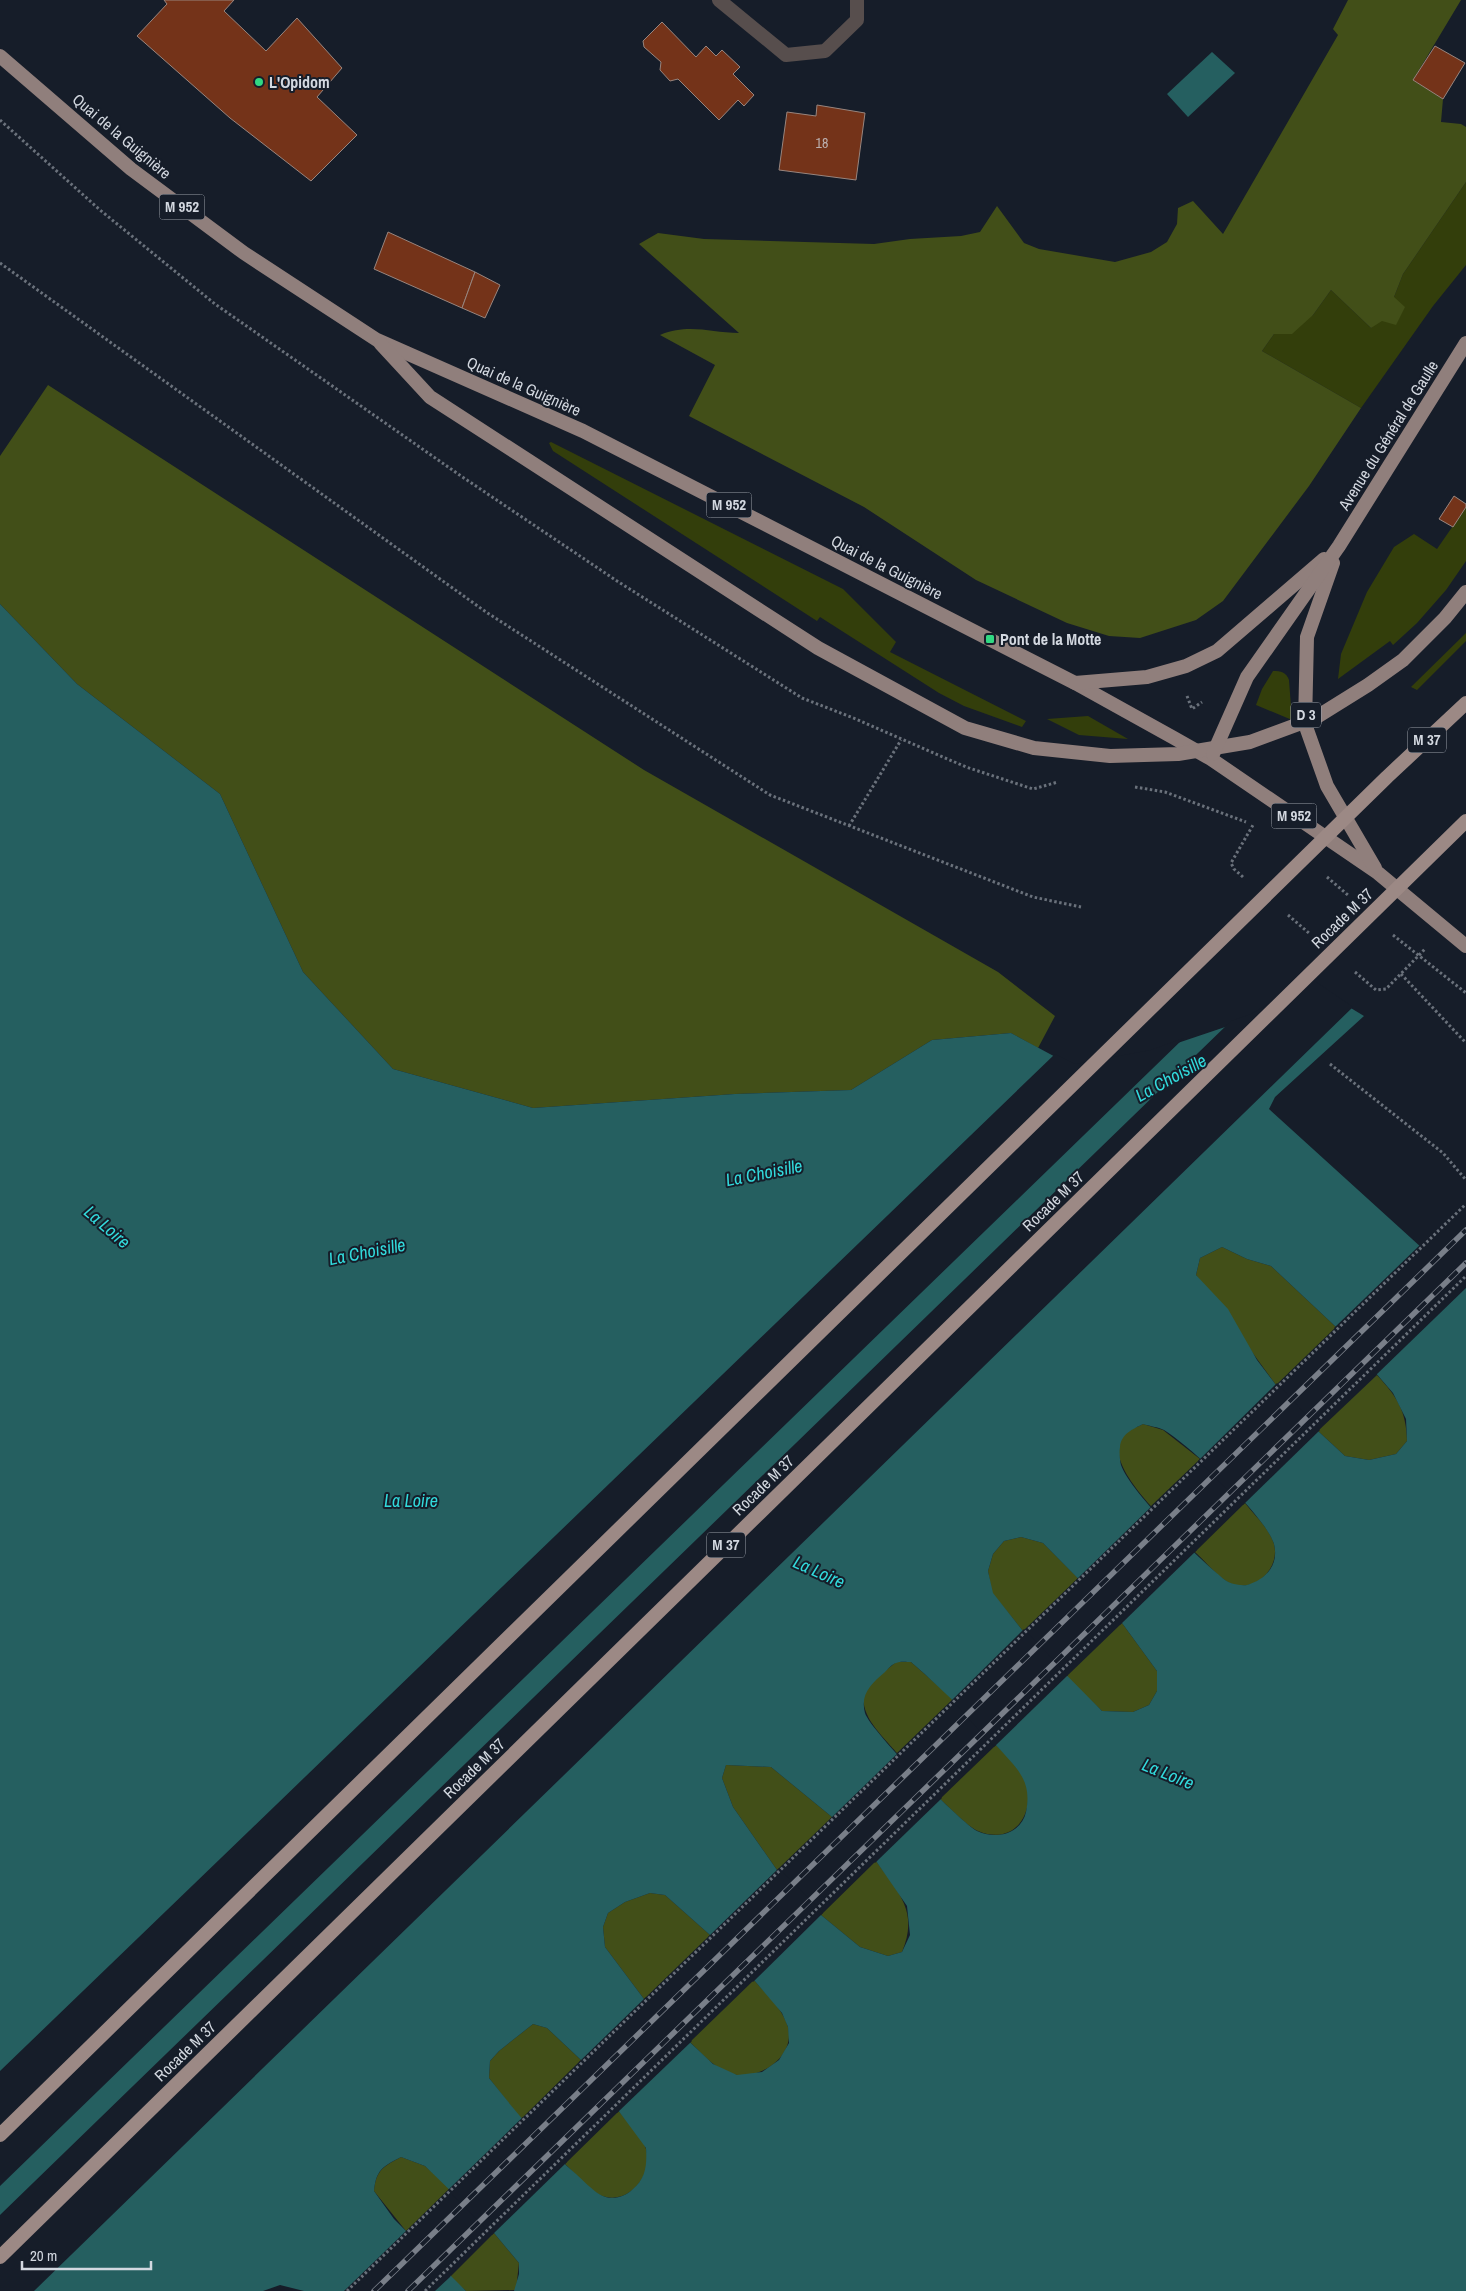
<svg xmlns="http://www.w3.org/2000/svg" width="1466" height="2291" font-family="'Archivo Narrow',sans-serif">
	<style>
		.green { fill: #333e0b }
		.forest { fill: #424f18 }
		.water { fill: #255f60; fill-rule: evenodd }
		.pier { fill: #161d29 }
		.building { fill: #743319; stroke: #98857e }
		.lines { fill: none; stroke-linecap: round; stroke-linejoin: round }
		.path { stroke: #6a717b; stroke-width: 3; stroke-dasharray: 2.5 2.5; stroke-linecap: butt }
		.minor { stroke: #574e4d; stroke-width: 14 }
		.primary { stroke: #907f7c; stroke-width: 14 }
		.trunk { stroke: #9c8985; stroke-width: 14 }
		.rail-casing { stroke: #797f89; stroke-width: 5.5 }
		.rail { stroke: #161d29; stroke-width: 4; stroke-dasharray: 11; stroke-linecap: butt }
		.poi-dot { fill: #31d882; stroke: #161d29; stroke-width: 2 }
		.labels { text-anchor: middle; stroke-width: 4; stroke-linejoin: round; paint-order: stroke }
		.number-label { font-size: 14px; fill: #bbafae }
		.shield { fill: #161d29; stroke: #9aa0a9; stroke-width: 1 }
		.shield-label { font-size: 15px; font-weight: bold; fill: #d3d8e0 }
		.poi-label { font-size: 16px; font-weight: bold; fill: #d3d8e0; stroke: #161d29; text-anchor: start }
		.street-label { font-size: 16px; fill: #d3d8e0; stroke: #161d29 }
		.water-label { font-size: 18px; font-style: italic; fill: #32dadc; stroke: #161d29 }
	</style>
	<rect width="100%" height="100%" fill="#161d29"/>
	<g class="green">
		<path d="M 1466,182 L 1466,265 L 1433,306 L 1361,408 L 1262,351 L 1274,334 L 1313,315 L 1331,290 L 1371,328 L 1394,297 L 1403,274 Z"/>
		<path d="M 551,442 L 843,589 L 896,642 L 890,652 L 1026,721 L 1022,727 L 964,706 L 939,693 L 820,617 L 817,621 L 553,451 L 549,443 Z"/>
		<path d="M 1466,507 L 1466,561 L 1446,590 L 1417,623 L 1393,645 L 1390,641 L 1338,679 L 1341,654 L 1367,592 L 1394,547 L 1414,534 L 1437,549 Z"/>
		<path d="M 1466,633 L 1466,641 L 1417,690 L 1411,687 Z"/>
		<path d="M 1273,671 C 1281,671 1286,672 1289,680 L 1292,720 L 1256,705 L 1262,689 Z"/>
		<path d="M 1088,716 L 1128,739 L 1079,735 L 1047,719 Z"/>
	</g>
	<g class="forest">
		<path d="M 1348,0 L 1461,0 L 1413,80 L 1443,99 L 1441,122 L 1461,124 L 1466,127 L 1466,182 L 1403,274 L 1394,297 L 1405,307 L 1396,325 L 1382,321 L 1371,328 L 1331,290 L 1313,315 L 1292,334 L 1274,334 L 1262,351 L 1361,408 L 1309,486 L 1223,601 L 1196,620 L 1140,638 L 1109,636 L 1067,623 L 976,580 L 864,507 L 689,416 L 715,365 L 660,335 C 690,323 710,333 739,333 L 639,244 L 658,233 L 704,239 L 874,244 L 910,239 L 961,236 L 980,232 L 997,206 L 1024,243 L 1039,249 L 1115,262 L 1151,252 L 1167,242 L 1177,224 L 1178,208 L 1193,201 L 1223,234 L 1338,35 L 1333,29 Z"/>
		<path d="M 48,385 L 644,770 L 998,972 L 1055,1016 L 1038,1048 L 1011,1033 L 932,1040 L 851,1090 L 735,1094 L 533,1108 L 393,1069 L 303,972 L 220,794 L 77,684 L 0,604 L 0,456 Z"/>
		<path d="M 1222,1247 L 1247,1259 L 1271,1266 L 1336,1327 L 1276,1385 L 1196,1275 L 1200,1258 Z"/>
		<path d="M 1377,1375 C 1397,1397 1406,1410 1407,1441 L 1396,1454 L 1369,1460 L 1345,1456 L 1318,1431 Z"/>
		<path d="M 1143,1424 L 1163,1430 L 1200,1459 L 1151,1506 C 1138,1491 1101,1450 1128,1431 C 1132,1428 1138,1427 1143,1424 Z"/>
		<path d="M 1245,1503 C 1255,1516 1269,1528 1274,1544 C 1281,1570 1251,1597 1226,1581 C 1215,1574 1205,1561 1195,1552 Z"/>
		<path d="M 1021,1537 L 1043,1543 L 1078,1578 L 1023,1631 L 992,1593 L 988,1571 L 993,1554 L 1004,1541 Z"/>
		<path d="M 1122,1623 L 1157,1671 L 1157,1691 L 1149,1705 L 1133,1712 L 1102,1711 L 1066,1677 Z"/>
		<path d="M 896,1662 L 911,1662 L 953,1699 L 897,1753 C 884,1737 851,1709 869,1686 C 876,1677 887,1670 896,1662 Z"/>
		<path d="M 996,1745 C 1004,1754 1019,1765 1024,1776 C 1038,1810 1016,1847 978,1831 C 967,1826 950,1808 940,1799 Z"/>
		<path d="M 726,1765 L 771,1767 L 832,1817 L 777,1870 L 733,1807 L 722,1778 Z"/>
		<path d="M 876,1861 C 899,1893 919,1912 902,1952 L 888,1956 L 860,1947 L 821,1915 Z"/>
		<path d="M 650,1893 L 665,1895 L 710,1935 L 644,1999 L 605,1947 L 603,1927 L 608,1913 L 625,1902 Z"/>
		<path d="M 754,1980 C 766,1994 783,2009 788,2027 C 795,2055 764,2078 737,2075 C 718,2072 703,2055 690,2042 Z"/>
		<path d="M 533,2024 L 547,2028 L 581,2060 L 521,2119 L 489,2078 L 490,2061 L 499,2051 Z"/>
		<path d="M 619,2111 C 626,2121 644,2139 646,2149 C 654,2176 627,2207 600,2195 C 588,2189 575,2173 565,2164 Z"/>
		<path d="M 401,2157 L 425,2166 L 450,2188 L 406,2231 L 374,2191 C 376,2170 384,2166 401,2157 Z"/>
		<path d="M 494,2233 L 519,2263 L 516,2290 L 466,2291 L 450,2277 Z"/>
	</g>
	<g class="water">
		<path d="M 1212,52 L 1235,73 L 1188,117 L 1167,94 Z"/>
		<path d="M 0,604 L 77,684 L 220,794 L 303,972 L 393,1069 L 533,1108 L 735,1094 L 851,1090 L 932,1040 L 1011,1033 L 1074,1067 L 1151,1052 L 1326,993 L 1364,1016 L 1275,1097 L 1269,1109 L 1466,1288 L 1466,2291 L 514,2291 L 519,2274 L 519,2263 L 494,2233 L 425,2166 L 401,2157 C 383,2166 376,2170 374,2191 L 394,2219 L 466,2291 L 304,2291 L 280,2285 L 263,2291 L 0,2291 ZM 1222,1247 L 1247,1259 L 1271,1266 L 1336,1327 L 1393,1393 L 1406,1419 L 1407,1441 L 1396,1454 L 1369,1460 L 1345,1456 L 1318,1431 L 1276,1385 L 1257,1360 L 1228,1309 L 1196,1275 L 1200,1258 ZM 1143,1424 C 1149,1426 1158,1427 1164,1430 C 1191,1447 1265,1515 1274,1544 C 1279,1564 1267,1578 1250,1584 C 1244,1587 1230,1584 1225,1580 C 1200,1560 1131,1493 1121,1465 C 1120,1461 1119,1452 1120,1447 C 1121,1434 1133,1429 1143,1424 ZM 1021,1537 L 1043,1543 L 1122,1623 L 1157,1671 L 1157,1691 L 1149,1705 L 1133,1712 L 1102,1711 L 1023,1631 L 993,1593 L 988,1571 L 993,1554 L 1004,1541 ZM 911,1662 C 948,1694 981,1728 1013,1764 C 1026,1779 1030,1792 1026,1812 C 1021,1834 996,1840 977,1831 C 960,1822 870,1730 865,1713 C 860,1694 871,1684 885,1672 C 888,1669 892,1664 896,1663 C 900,1661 907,1662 911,1662 ZM 726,1765 L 771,1767 L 832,1817 L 876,1861 L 907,1906 L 910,1935 L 902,1952 L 888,1956 L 860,1947 L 821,1915 L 777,1870 L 733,1807 L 722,1778 ZM 650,1893 L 665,1895 L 710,1935 L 754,1980 L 782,2013 L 788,2027 L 789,2043 L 779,2060 L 762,2072 L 737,2075 L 713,2064 L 644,1999 L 605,1947 L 603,1927 L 608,1913 L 625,1902 ZM 533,2024 L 547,2028 L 581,2060 L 646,2148 C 647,2165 646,2178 633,2189 C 624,2198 610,2201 599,2194 C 591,2189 583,2180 576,2174 C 543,2145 516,2112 489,2078 L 490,2061 L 499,2051 Z"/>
	</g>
	<g class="pier">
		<path d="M 1312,979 L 1353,1007 L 34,2291 L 0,2291 L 0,2215 L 1231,1021 L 1251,1014 Z"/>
		<path d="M 1184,1038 L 0,2186 L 0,2071 L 1055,1054 L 1075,1064 L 1151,1050 Z"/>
		<path d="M 1421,1244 L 1466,1285 L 1466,1288 L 1375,1376 L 1334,1328 Z"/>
		<path d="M 1277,1383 L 1320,1430 L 1243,1505 L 1198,1461 Z"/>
		<path d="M 1153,1505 L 1197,1550 L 1120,1625 L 1076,1580 Z"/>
		<path d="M 1024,1629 L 1068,1675 L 994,1747 L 952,1700 Z"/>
		<path d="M 899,1752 L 942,1798 L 875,1863 L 830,1819 Z"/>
		<path d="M 779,1868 L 823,1913 L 753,1982 L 708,1937 Z"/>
		<path d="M 646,1997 L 692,2041 L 617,2113 L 579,2062 Z"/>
		<path d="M 523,2117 L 567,2162 L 492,2235 L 448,2190 Z"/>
		<path d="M 407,2230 L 451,2275 L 450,2277 L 435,2291 L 344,2291 Z"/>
	</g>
	<g class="building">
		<path d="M 164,0 L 234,0 L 224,11 L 266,51 L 297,18 L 342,68 L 317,97 L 357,135 L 311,181 L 230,118 L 137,36 L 167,4 Z"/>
		<path d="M 662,22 L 696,57 L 706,46 L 716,56 L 722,50 L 740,67 L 733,74 L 754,95 L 744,106 L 738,100 L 719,120 L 678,79 L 670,81 L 660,70 L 661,62 L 644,47 L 643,41 Z"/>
		<path d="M 1435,46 L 1465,63 L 1443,99 L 1413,80 Z"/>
		<path d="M 817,105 L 865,113 L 856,180 L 779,170 L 787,112 L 816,116 Z"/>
		<path d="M 388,232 L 475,272 L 462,308 L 374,269 Z"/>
		<path d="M 475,272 L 500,285 L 485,318 L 462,308 Z"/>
		<path d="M 1454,496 L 1466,504 L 1466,507 L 1453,527 L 1439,519 Z"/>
	</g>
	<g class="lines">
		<g class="path">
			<path d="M 0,120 L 100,210 L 215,304 L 461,476 L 617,581 L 802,698 L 856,719 L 966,767 L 1033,789 L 1058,782"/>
			<path d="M 0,263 L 486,612 L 770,795 L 1033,897 L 1081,907"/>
			<path d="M 1187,696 L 1192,709 L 1202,702"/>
			<path d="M 1135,787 L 1165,792 L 1246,822"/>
			<path d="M 849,826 L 901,740"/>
			<path d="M 1243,877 L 1234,869 L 1231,863 L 1253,825"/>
			<path d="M 1327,877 L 1349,896"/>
			<path d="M 1288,915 L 1310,934"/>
			<path d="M 1393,935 L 1466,993"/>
			<path d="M 1355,972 L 1376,990 L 1386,989 L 1425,949"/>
			<path d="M 1401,974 L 1466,1043"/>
			<path d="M 1330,1064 L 1443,1153 L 1466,1180"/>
			<path d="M 347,2291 L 1466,1204"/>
			<path d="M 425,2291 L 1466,1276"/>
		</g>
		<path class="minor" d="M 719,0 L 786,55 L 825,51 L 857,20 L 857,0"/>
		<g class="primary">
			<path d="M 0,56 L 131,169 L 244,253 L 377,340 L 583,431 L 1075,683 L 1174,738 L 1211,759 L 1378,873 L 1466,946"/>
			<path d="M 381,344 L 430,397 L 818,648 L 965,728 L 1034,748 L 1110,756 L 1178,754 L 1250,742 L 1315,718 L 1368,685 L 1403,660 L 1445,618 L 1466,592"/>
			<path d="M 1333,563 L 1307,637 L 1305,724 L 1327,786 L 1375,868"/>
			<path d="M 1075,683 L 1147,677 L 1186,666 L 1217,651 L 1324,559"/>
			<path d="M 1213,754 L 1247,677 L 1339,546 L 1466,343"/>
		</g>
		<g class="trunk">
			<path d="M 0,2135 L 1387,777 L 1466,703"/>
			<path d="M 0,2257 L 1466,821"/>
		</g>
		<g class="rail-casing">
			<g id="rail">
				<path d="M 374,2291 L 1466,1230"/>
				<path d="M 408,2291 L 1466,1263"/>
			</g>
		</g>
		<use href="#rail" class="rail"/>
	</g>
	<g class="poi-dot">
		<circle cx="259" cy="82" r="5"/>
		<rect x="985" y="634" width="10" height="10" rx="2.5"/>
	</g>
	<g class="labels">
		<g class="number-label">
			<text x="822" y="148">18</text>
		</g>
		<g class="shield">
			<rect x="159.5" y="194.5" width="45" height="25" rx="4"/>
			<rect x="706.5" y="492.5" width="45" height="25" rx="4"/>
			<rect x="1291" y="702.5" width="30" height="25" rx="4"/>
			<rect x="1408" y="727.5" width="38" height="25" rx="4"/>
			<rect x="1271.5" y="803.5" width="45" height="25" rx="4"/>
			<rect x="707" y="1532.5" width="38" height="25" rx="4"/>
		</g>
		<g class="shield-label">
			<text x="182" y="212">M 952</text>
			<text x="729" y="510">M 952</text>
			<text x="1306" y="720">D 3</text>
			<text x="1427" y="745">M 37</text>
			<text x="1294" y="821">M 952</text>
			<text x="726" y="1550">M 37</text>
		</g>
		<g class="poi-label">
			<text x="269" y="88">L'Opidom</text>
			<text x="1000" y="645">Pont de la Motte</text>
		</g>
		<g class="street-label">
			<text transform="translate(122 136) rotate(40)" y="6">Quai de la Guignière</text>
			<text transform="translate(524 386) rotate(24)" y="6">Quai de la Guignière</text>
			<text transform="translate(1388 435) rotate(-58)" y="6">Avenue du Général de Gaulle</text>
			<text transform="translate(887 567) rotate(27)" y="6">Quai de la Guignière</text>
			<text transform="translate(1342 918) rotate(-44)" y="6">Rocade M 37</text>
			<text transform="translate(1053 1201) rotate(-44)" y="6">Rocade M 37</text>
			<text transform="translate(763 1485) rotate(-44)" y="6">Rocade M 37</text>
			<text transform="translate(474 1768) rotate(-44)" y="6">Rocade M 37</text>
			<text transform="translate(185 2051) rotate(-44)" y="6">Rocade M 37</text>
		</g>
		<g class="water-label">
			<text transform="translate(1171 1078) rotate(-29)" y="6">La Choisille</text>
			<text transform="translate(764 1173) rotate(-11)" y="6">La Choisille</text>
			<text transform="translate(107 1227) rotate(41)" y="6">La Loire</text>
			<text transform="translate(367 1252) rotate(-11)" y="6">La Choisille</text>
			<text x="411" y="1507">La Loire</text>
			<text transform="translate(819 1572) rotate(24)" y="6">La Loire</text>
			<text transform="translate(1168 1774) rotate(22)" y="6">La Loire</text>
		</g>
	</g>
	<path d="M22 2261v8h129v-8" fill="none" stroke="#d3d8e0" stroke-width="2.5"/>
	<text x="30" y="2261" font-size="15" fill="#d3d8e0" stroke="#161d29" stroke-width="4" paint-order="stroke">20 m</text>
</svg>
